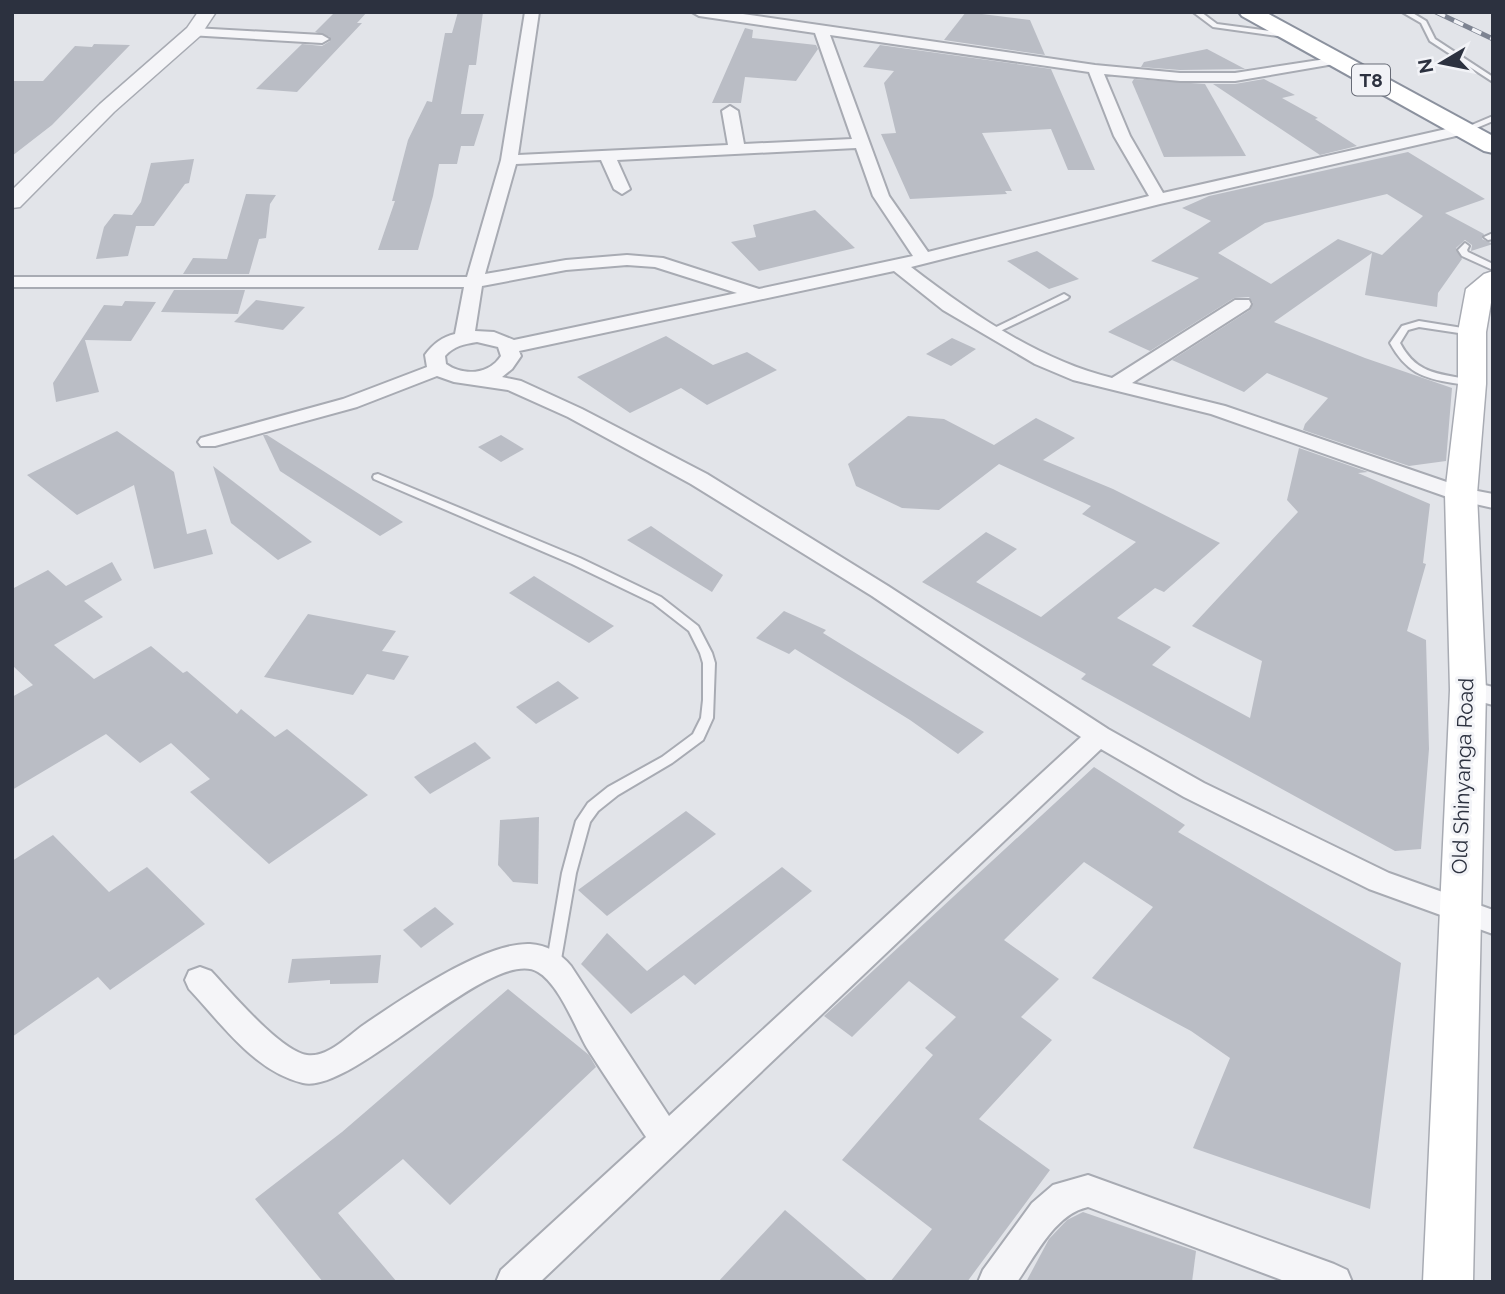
<svg xmlns="http://www.w3.org/2000/svg" width="1505" height="1294" font-family="Raleway,sans-serif">
	<style>
		.building { fill: #babdc5; fill-rule: evenodd }
		.lines { fill: none; stroke-linecap: round; stroke-linejoin: round }
		.service-casing { stroke: #a8abb3; stroke-width: 4 }
		.minor-casing { stroke: #a8abb3; stroke-width: 4 }
		.tertiary-casing { stroke: #a8abb3; stroke-width: 3 }
		.secondary-casing { stroke: #a8abb3; stroke-width: 3 }
		.trunk-casing { stroke: #8b919e; stroke-width: 4 }
		.service { fill: #f5f5f8; fill-rule: evenodd }
		.minor { fill: #f5f5f8; fill-rule: evenodd }
		.tertiary { fill: #f5f5f8; fill-rule: evenodd }
		.secondary { fill: #fff; fill-rule: evenodd }
		.trunk { fill: #fff; fill-rule: evenodd }
		.rail-casing { stroke: #7d8391; stroke-width: 5 }
		.rail { stroke: #f2f3f7; stroke-width: 3.5; stroke-dasharray: 10; stroke-linecap: butt }
		.labels { text-anchor: middle; stroke-width: 6; stroke-linejoin: round; paint-order: stroke }
		.shield { fill: #f2f3f7; stroke: #676b76; stroke-width: 2 }
		.shield-label { font-size: 19px; font-weight: bold; fill: #2c313f }
		.street-label { font-size: 21px; fill: #2c313f; stroke: #f2f3f7 }
	</style>
	<rect width="100%" height="100%" fill="#e2e4e9"/>
	<g class="building">
		<path d="M 335,12 L 367,12 L 357,23 L 362,23 L 297,92 L 256,89 L 302,44 L 322,46 L 330,41 L 330,37 L 315,32 Z"/>
		<path d="M 458,12 L 483,12 L 476,65 L 469,65 L 461,114 L 484,114 L 474,146 L 461,146 L 457,164 L 439,164 L 433,196 L 418,250 L 378,250 L 395,201 L 392,201 L 408,140 L 427,101 L 432,102 L 445,33 L 452,33 Z"/>
		<path d="M 966,12 L 1030,20 L 1045,55 L 944,40 Z"/>
		<path d="M 745,28 L 753,30 L 752,38 L 816,45 L 818,49 L 796,81 L 745,77 L 741,103 L 712,103 Z"/>
		<path d="M 94,44 L 130,45 L 52,125 L 12,156 L 12,81 L 43,81 L 75,46 L 92,47 Z"/>
		<path d="M 880,45 L 1051,69 L 1095,170 L 1068,170 L 1051,129 L 982,133 L 1012,191 L 1005,191 L 1007,194 L 910,199 L 881,134 L 896,133 L 884,83 L 894,71 L 863,67 Z"/>
		<path d="M 1207,49 L 1245,69 L 1180,70 L 1141,67 L 1144,62 Z"/>
		<path d="M 1134,79 L 1205,84 L 1246,156 L 1164,157 L 1132,82 Z"/>
		<path d="M 1264,79 L 1295,95 L 1282,98 L 1318,118 L 1315,119 L 1357,146 L 1320,155 L 1213,84 L 1235,84 Z"/>
		<path d="M 1408,152 L 1485,199 L 1445,213 L 1484,234 L 1482,239 L 1493,244 L 1471,251 L 1472,245 L 1465,240 L 1456,248 L 1462,259 L 1438,293 L 1437,307 L 1365,295 L 1372,253 L 1274,322 L 1365,358 L 1452,388 L 1446,461 L 1409,466 L 1303,430 L 1305,424 L 1328,398 L 1267,373 L 1244,392 L 1172,360 L 1250,310 L 1253,303 L 1249,297 L 1234,298 L 1150,351 L 1108,332 L 1199,278 L 1151,261 L 1211,221 L 1182,208 L 1209,196 ZM 1387,194 L 1423,216 L 1382,255 L 1338,239 L 1271,284 L 1218,253 L 1265,223 Z"/>
		<path d="M 194,159 L 189,183 L 185,184 L 154,226 L 136,226 L 128,256 L 96,259 L 104,227 L 114,214 L 132,215 L 141,202 L 151,163 Z"/>
		<path d="M 246,194 L 276,195 L 270,204 L 266,238 L 259,239 L 249,274 L 183,274 L 193,258 L 227,259 Z"/>
		<path d="M 815,210 L 855,248 L 759,271 L 731,242 L 756,237 L 753,225 Z"/>
		<path d="M 1037,251 L 1079,279 L 1049,289 L 1007,261 Z"/>
		<path d="M 174,290 L 245,290 L 238,314 L 161,312 Z"/>
		<path d="M 256,300 L 305,307 L 283,330 L 234,322 Z"/>
		<path d="M 125,301 L 156,302 L 131,341 L 85,340 L 99,392 L 56,402 L 53,383 L 104,305 L 122,306 Z"/>
		<path d="M 666,336 L 713,365 L 747,352 L 777,370 L 707,405 L 681,388 L 630,413 L 577,377 Z"/>
		<path d="M 952,338 L 976,349 L 951,366 L 926,354 Z"/>
		<path d="M 908,416 L 944,419 L 994,445 L 1036,418 L 1075,438 L 1043,460 L 1113,489 L 1220,543 L 1164,592 L 1155,588 L 1117,618 L 1171,647 L 1152,665 L 1250,718 L 1262,661 L 1192,626 L 1298,512 L 1287,500 L 1299,448 L 1368,472 L 1358,473 L 1430,504 L 1423,563 L 1426,564 L 1407,631 L 1426,640 L 1429,749 L 1421,849 L 1395,851 L 1081,679 L 1086,674 L 922,582 L 986,532 L 1017,549 L 976,582 L 1041,617 L 1136,542 L 1082,514 L 1091,506 L 999,464 L 939,510 L 902,508 L 856,486 L 848,464 Z"/>
		<path d="M 117,431 L 174,472 L 187,534 L 206,529 L 213,554 L 154,569 L 134,485 L 77,515 L 27,475 Z"/>
		<path d="M 263,435 L 267,435 L 403,522 L 380,536 L 280,471 Z"/>
		<path d="M 501,435 L 524,449 L 501,462 L 478,447 Z"/>
		<path d="M 213,466 L 312,542 L 278,560 L 231,523 Z"/>
		<path d="M 651,526 L 723,575 L 712,592 L 627,540 Z"/>
		<path d="M 112,562 L 122,580 L 84,601 L 103,617 L 54,645 L 94,679 L 151,646 L 183,673 L 187,671 L 237,714 L 241,709 L 275,737 L 287,729 L 368,795 L 269,864 L 190,792 L 210,779 L 171,743 L 140,763 L 106,734 L 12,790 L 12,697 L 33,685 L 12,665 L 12,589 L 48,570 L 66,586 Z"/>
		<path d="M 534,576 L 614,626 L 589,643 L 509,593 Z"/>
		<path d="M 784,611 L 826,630 L 823,633 L 984,732 L 958,754 L 910,720 L 795,649 L 789,654 L 756,638 Z"/>
		<path d="M 308,614 L 396,631 L 382,651 L 409,656 L 394,680 L 367,674 L 353,695 L 264,677 Z"/>
		<path d="M 558,681 L 579,698 L 536,724 L 516,707 Z"/>
		<path d="M 475,742 L 491,758 L 430,794 L 414,777 Z"/>
		<path d="M 1094,767 L 1185,825 L 1178,832 L 1401,963 L 1370,1209 L 1193,1148 L 1230,1058 L 1191,1031 L 1092,978 L 1153,907 L 1084,862 L 1004,940 L 1059,979 L 1021,1017 L 1052,1040 L 979,1119 L 1050,1170 L 967,1282 L 890,1282 L 932,1229 L 842,1160 L 933,1055 L 925,1048 L 956,1017 L 909,981 L 852,1037 L 824,1016 Z"/>
		<path d="M 686,811 L 716,834 L 607,916 L 578,890 Z"/>
		<path d="M 539,817 L 538,884 L 513,882 L 498,865 L 500,820 Z"/>
		<path d="M 53,835 L 109,892 L 147,867 L 205,924 L 110,990 L 98,977 L 12,1037 L 12,861 Z"/>
		<path d="M 782,867 L 812,891 L 695,985 L 684,975 L 631,1014 L 581,964 L 607,933 L 647,971 Z"/>
		<path d="M 435,907 L 454,924 L 421,948 L 403,930 Z"/>
		<path d="M 381,955 L 378,983 L 330,984 L 330,980 L 288,983 L 292,959 Z"/>
		<path d="M 508,989 L 589,1055 L 596,1067 L 450,1205 L 403,1159 L 338,1213 L 397,1282 L 323,1282 L 255,1199 L 342,1132 Z"/>
		<path d="M 785,1210 L 869,1282 L 718,1282 Z"/>
		<path d="M 1083,1212 L 1196,1251 L 1192,1282 L 1026,1282 L 1049,1239 L 1067,1220 Z"/>
	</g>
	<g class="lines">
		<g class="service-casing">
			<g id="service">
				<path d="M 1193,12 L 1201,12 L 1217,24 L 1292,34 L 1295,36 L 1292,38 L 1213,27 Z"/>
				<path d="M 1402,12 L 1411,12 L 1426,21 L 1435,39 L 1493,77 L 1493,82 L 1430,41 L 1421,23 Z"/>
				<path d="M 1493,116 L 1493,121 L 1467,132 L 1460,130 Z"/>
				<path d="M 1493,233 L 1493,239 L 1488,240 L 1484,237 Z"/>
				<path d="M 1465,243 L 1469,246 L 1467,250 L 1468,252 L 1493,264 L 1493,270 L 1462,256 L 1458,250 Z"/>
				<path d="M 1064,294 L 1069,297 L 1067,299 L 996,333 L 993,334 L 988,331 Z"/>
				<path d="M 1419,321 L 1475,330 L 1477,332 L 1472,335 L 1419,327 L 1408,330 L 1400,343 C 1418,377 1442,373 1476,381 L 1476,385 C 1468,386 1461,384 1453,383 C 1422,378 1406,372 1390,343 L 1402,326 Z"/>
				<path d="M 378,474 L 580,558 L 661,597 L 698,626 L 712,653 L 715,663 L 713,718 L 703,740 L 672,763 L 618,795 L 598,811 L 590,822 L 576,873 L 559,971 L 554,973 L 549,971 L 546,967 L 562,873 L 576,821 L 588,803 L 608,787 L 662,757 L 693,734 L 701,718 L 703,700 L 703,663 L 700,653 L 689,631 L 653,603 L 572,564 L 374,479 L 373,477 L 374,475 Z"/>
			</g>
		</g>
		<g class="minor-casing">
			<g id="minor">
				<path d="M 525,12 L 539,12 L 518,155 L 728,145 L 722,111 L 730,106 L 738,111 L 744,144 L 852,139 L 815,33 L 699,16 L 692,12 L 729,12 L 1095,65 L 1180,73 L 1235,73 L 1339,57 L 1339,63 L 1334,64 L 1235,81 L 1180,81 L 1104,74 L 1130,136 L 1163,193 L 1464,125 L 1469,127 L 1472,130 L 1469,133 L 1160,204 L 911,267 C 971,313 1038,360 1112,378 L 1235,300 L 1249,300 L 1251,304 L 1249,308 L 1132,383 L 1225,406 L 1467,489 L 1493,494 L 1493,508 L 1453,499 L 1211,414 L 1073,380 L 1035,364 L 943,310 L 894,271 L 519,351 L 521,356 L 512,369 L 502,377 L 521,381 L 582,409 L 707,474 L 888,586 L 1108,729 L 1204,783 L 1389,873 L 1493,910 L 1493,934 L 1369,889 L 1184,797 L 1101,749 L 540,1282 L 496,1282 L 501,1270 L 646,1137 C 626,1107 606,1078 587,1048 C 575,1027 559,984 538,972 C 492,944 353,1095 303,1083 C 254,1071 222,1024 189,989 L 185,980 L 189,971 L 200,967 L 211,971 C 230,991 280,1051 307,1055 C 327,1058 347,1037 362,1026 C 400,1000 484,942 530,944 C 547,945 560,953 571,966 L 669,1116 L 1081,737 L 872,596 L 691,484 L 568,417 L 508,390 L 454,382 L 437,376 L 357,407 L 215,446 L 201,446 L 198,442 L 201,438 L 343,399 L 427,367 L 425,355 C 433,344 442,337 455,334 L 464,287 L 12,287 L 12,277 L 467,277 L 501,160 ZM 830,35 L 1089,72 L 1114,136 L 1149,196 L 928,252 L 889,196 ZM 856,148 L 873,196 L 913,256 L 759,289 L 663,258 L 627,255 L 566,260 L 485,274 L 516,164 L 601,160 L 614,189 L 622,194 L 630,189 L 617,160 ZM 627,265 L 655,267 L 737,293 L 514,340 L 494,332 L 475,331 L 482,286 L 566,270 ZM 477,342 L 498,347 L 501,356 C 489,375 463,376 446,364 L 445,356 C 454,346 464,344 477,342 Z"/>
				<path d="M 194,28 L 322,35 L 329,39 L 322,43 L 189,35 L 187,32 Z"/>
				<path d="M 1468,681 L 1493,687 L 1493,705 L 1459,696 L 1455,690 L 1459,684 Z"/>
				<path d="M 1088,1175 L 1334,1264 L 1347,1270 L 1352,1282 L 1287,1282 L 1088,1207 C 1055,1214 1036,1255 1017,1282 L 978,1282 L 983,1270 L 1032,1203 L 1053,1185 Z"/>
			</g>
		</g>
		<g class="tertiary-casing">
			<path id="tertiary" d="M 198,12 L 216,12 L 200,36 L 114,112 L 20,207 L 12,208 L 12,190 L 100,104 L 187,28 Z"/>
		</g>
		<g class="secondary-casing">
			<path id="secondary" d="M 1493,271 L 1493,291 L 1486,332 L 1486,384 L 1477,494 L 1486,690 L 1473,1282 L 1423,1282 L 1450,690 L 1445,494 L 1458,384 L 1458,332 L 1466,289 L 1484,274 Z"/>
		</g>
		<g class="trunk-casing">
			<path id="trunk" d="M 1239,12 L 1265,12 L 1493,136 L 1493,153 L 1484,151 L 1242,16 Z"/>
		</g>
		<use href="#service" class="service"/>
		<use href="#minor" class="minor"/>
		<use href="#tertiary" class="tertiary"/>
		<use href="#secondary" class="secondary"/>
		<use href="#trunk" class="trunk"/>
		<g class="rail-casing">
			<path id="rail" d="M 1436,12 L 1493,39"/>
		</g>
		<use href="#rail" class="rail"/>
	</g>
	<g class="labels">
		<rect class="shield" x="1352" y="64.5" width="38" height="31" rx="5"/>
		<g class="shield-label">
			<text x="1371" y="87">T8</text>
		</g>
		<g class="street-label">
			<text transform="translate(1463 776) rotate(-88)" y="7">Old Shinyanga Road</text>
		</g>
	</g>
	<rect width="1505" height="1294" fill="none" stroke="#2c313f" stroke-width="28"/>
	<g transform="translate(1442 63) rotate(260)" stroke="#f2f3f7" stroke-width="5" paint-order="stroke">
	<path d="M0-5L12 26L0 18L-12 26Z" fill="#2c313f"/>
	<text y="-10" font-size="19" font-weight="bold" text-anchor="middle" fill="#2c313f">N</text>
	</g>
</svg>
